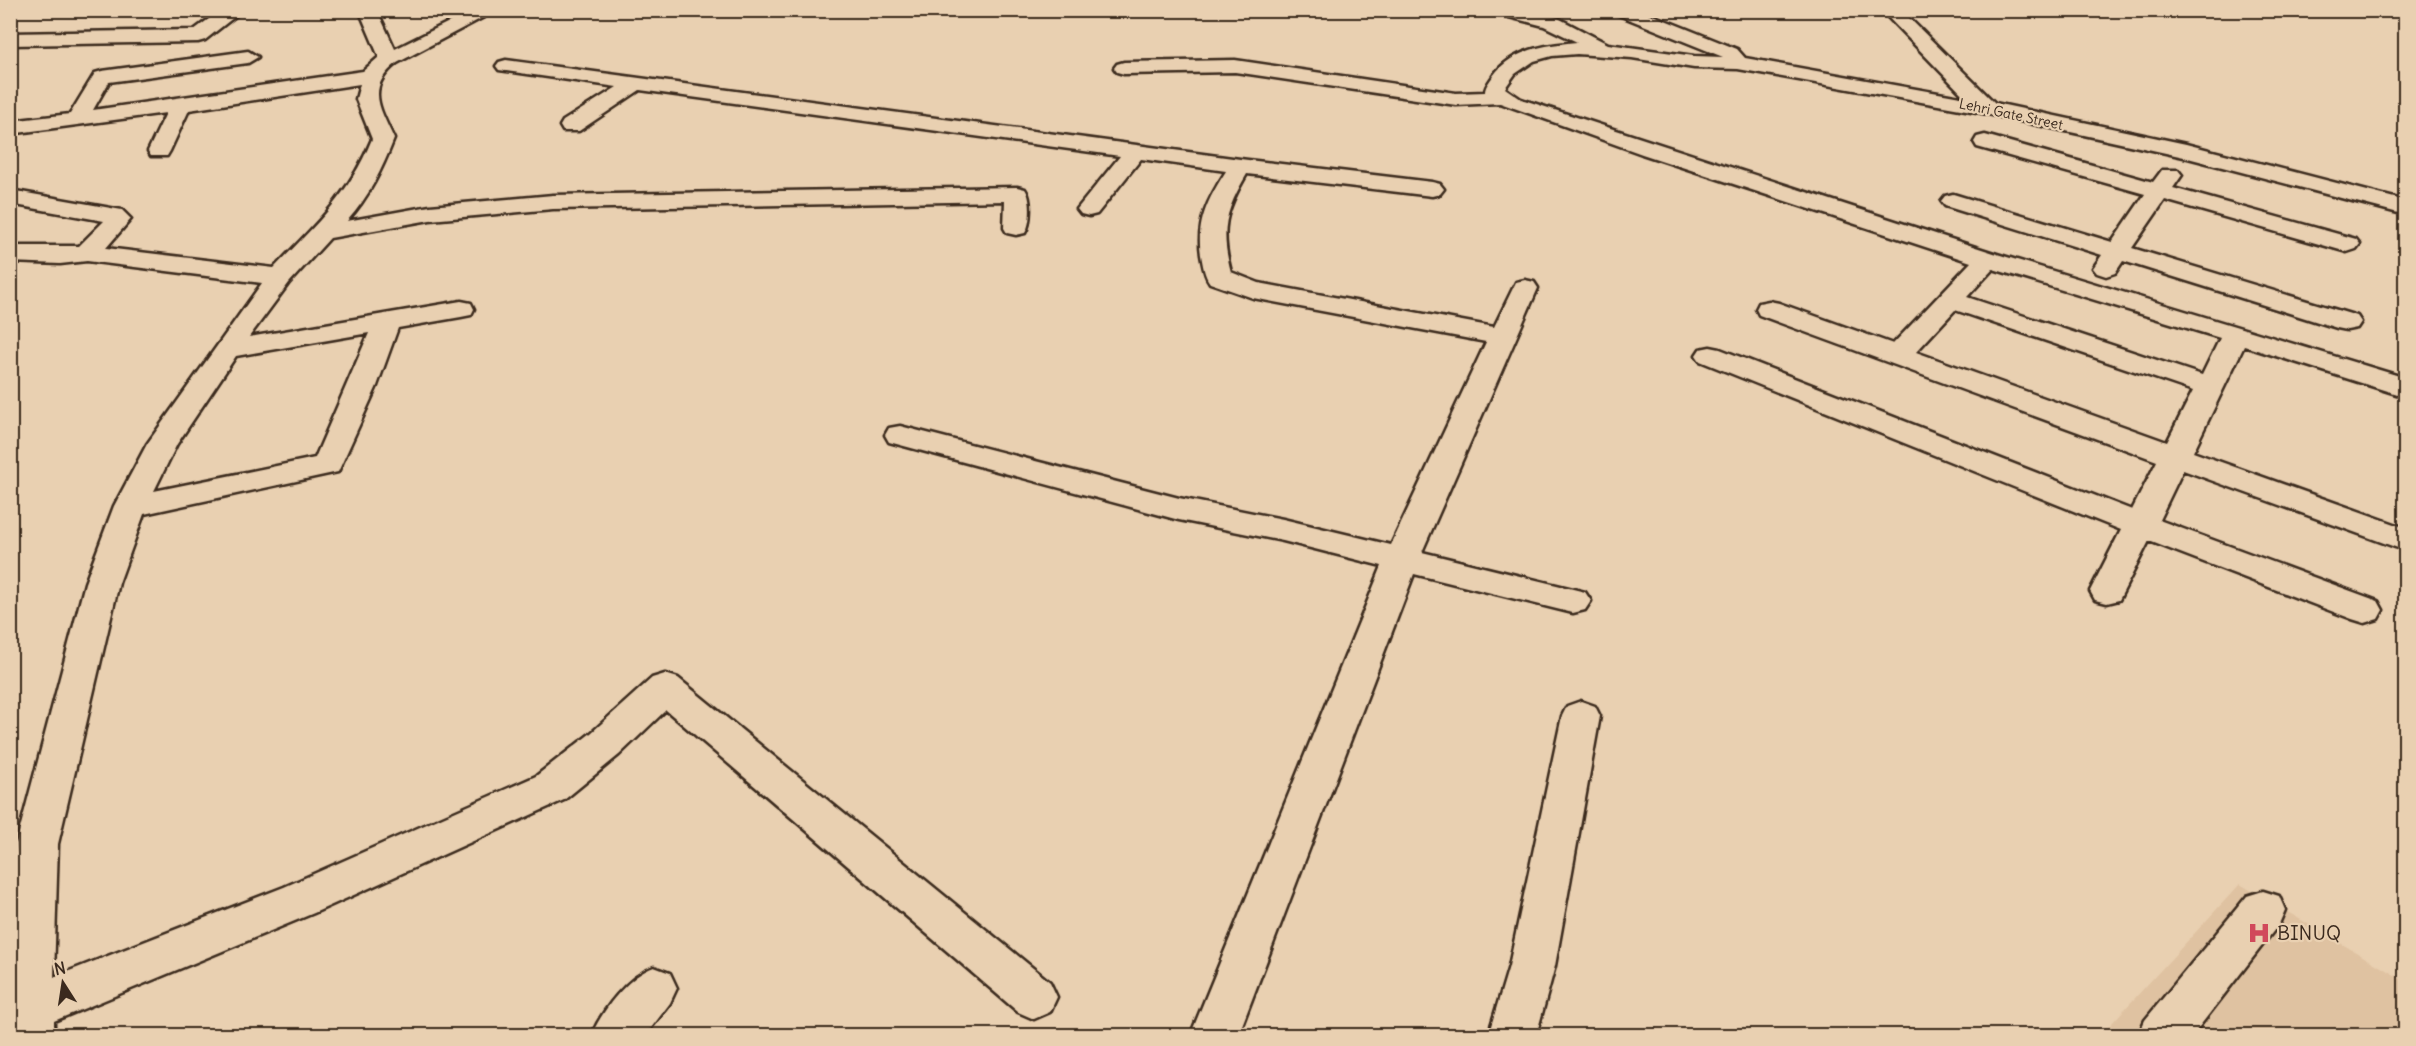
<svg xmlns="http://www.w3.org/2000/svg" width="2416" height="1046" font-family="Delius,sans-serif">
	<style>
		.built { fill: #dfc2a1 }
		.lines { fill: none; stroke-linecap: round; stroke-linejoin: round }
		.minor-casing { stroke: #3b2a1e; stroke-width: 5 }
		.minor { fill: #e9d0b1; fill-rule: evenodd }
		.labels { text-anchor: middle; stroke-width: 4.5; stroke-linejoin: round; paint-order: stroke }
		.far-street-label { font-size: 14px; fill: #3b2a1e; stroke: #e9d0b1 }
		.near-poi-label { font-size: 20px; fill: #3b2a1e; stroke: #e9d0b1; text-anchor: start }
	</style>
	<rect width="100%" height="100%" fill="#e9d0b1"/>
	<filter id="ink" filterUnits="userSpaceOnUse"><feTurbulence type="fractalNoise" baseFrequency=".0167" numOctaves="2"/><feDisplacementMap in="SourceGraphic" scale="12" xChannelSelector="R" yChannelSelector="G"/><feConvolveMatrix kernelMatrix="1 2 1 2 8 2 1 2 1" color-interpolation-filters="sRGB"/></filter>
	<g filter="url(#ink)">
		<path class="built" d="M 2240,884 L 2405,981 L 2405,1035 L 2100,1036 Z"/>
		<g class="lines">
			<g class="minor-casing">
				<g id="minor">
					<path d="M 221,10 L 243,10 L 205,40 L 198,42 L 10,45 L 10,33 L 194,30 Z"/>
					<path d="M 359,10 L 377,10 L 395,49 L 473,10 L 497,10 L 397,63 C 365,88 380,108 394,139 C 382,169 369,197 347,221 L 430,206 L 553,195 L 1017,187 L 1025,189 C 1032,198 1031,224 1025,233 L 1016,235 L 1007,233 L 1004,228 L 1005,201 L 553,209 L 430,220 L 330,238 L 289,283 L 249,337 L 461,301 L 471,303 L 474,309 L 471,315 L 461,317 L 398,328 L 377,386 L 338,472 L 144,514 L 119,583 L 58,844 L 54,977 L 284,887 L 536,776 L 591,733 L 652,678 L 665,674 L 678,678 L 1050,982 L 1057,997 L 1050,1012 L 1034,1019 L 1018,1012 L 666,710 L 619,755 L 564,800 L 314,913 L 54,1021 L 54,1036 L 10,1036 L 10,902 L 16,844 L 85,583 L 114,506 L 147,444 L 262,283 L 87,261 L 60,264 L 10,262 L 10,246 L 79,246 L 104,221 L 10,204 L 10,190 L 122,210 L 131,219 L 106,248 L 274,268 C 316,224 348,197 372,139 L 356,99 L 360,84 L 189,110 L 170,151 L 167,156 L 151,156 L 148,151 L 166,113 L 10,134 L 10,121 L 70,114 L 95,73 L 102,71 L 248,51 L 258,57 L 248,63 L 109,82 L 93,110 L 363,71 L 379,57 ZM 369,333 L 315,458 L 154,491 L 177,444 L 236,356 Z"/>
					<path d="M 1494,10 L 1527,10 L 1558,18 L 1608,44 L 1694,56 L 1723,57 L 1616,14 L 1613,10 L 1640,10 L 1737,49 L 1745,58 L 1966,98 L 1881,10 L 1901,10 L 1995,103 L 2186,144 L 2406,201 L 2406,215 L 2184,157 L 1988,114 L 1738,69 L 1694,68 L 1632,58 L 1577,54 L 1552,56 L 1534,61 L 1515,74 L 1505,88 L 1521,99 L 1997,254 L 2406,378 L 2406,397 L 2244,346 L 2193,452 L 2406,528 L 2406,551 L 2183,470 L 2159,520 L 2378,601 L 2383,610 L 2378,619 L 2365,623 L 2352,619 L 2149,541 L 2119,600 L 2107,603 L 2095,600 L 2090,591 L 2121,530 L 1700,361 L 1696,355 L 1700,349 L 1710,347 L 1720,349 L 2132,510 L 2157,461 L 1759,315 L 1756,309 L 1759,303 L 1769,301 L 1779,303 L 1893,344 L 1971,262 L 1642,154 L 1500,103 L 1456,105 L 1235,72 L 1124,74 L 1117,72 L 1114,68 L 1117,64 L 1124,62 L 1235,60 L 1456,93 L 1485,92 C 1485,86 1490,81 1493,76 C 1512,49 1546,45 1577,42 L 1544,26 L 1497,14 ZM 1993,269 L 2220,338 L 2202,375 L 1967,297 ZM 1955,310 L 2193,391 L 2167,442 L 1916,352 Z"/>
					<path d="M 506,60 L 1240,159 L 1432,182 L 1440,184 L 1444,189 L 1440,194 L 1432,196 L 1247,174 C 1225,211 1220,230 1231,272 L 1259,283 L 1494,327 L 1516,282 L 1525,280 L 1534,282 L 1538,288 L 1422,552 L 1573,589 L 1585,592 L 1591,601 L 1585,610 L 1573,613 L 1414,574 L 1238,1036 L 1190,1036 L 1382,566 L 1283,541 L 1179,520 L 889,442 L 885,435 L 889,428 L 900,426 L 1179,498 L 1283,519 L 1391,545 L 1486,342 L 1253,298 L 1210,283 C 1204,275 1203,265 1201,255 C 1196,222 1208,199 1226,171 L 1141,159 L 1097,214 L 1089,216 L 1081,214 L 1077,209 L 1120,156 L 640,90 L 579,131 L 563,131 L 560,126 L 563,121 L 617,87 L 499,70 L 496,66 L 499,62 Z"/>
					<path d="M 1985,135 L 2153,182 L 2162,170 L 2178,170 L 2182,175 L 2173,188 L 2356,239 L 2360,244 L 2356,249 L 2347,252 L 2165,200 L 2132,248 L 2357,316 L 2361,322 L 2357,328 L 2347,330 L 2337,328 L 2123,261 L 2115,273 L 2106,276 L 2097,273 L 2093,268 L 2102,255 L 1945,206 L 1941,201 L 1945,196 L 1953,194 L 2112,242 L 2145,194 L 1977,147 L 1974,142 L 1977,137 Z"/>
					<path d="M 1581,701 L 1595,706 L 1600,716 L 1555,966 L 1536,1036 L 1488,1036 L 1509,966 L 1562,716 L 1567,706 Z"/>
					<path d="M 2263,891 L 2279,896 L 2285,910 L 2279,924 L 2192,1036 L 2138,1036 L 2145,1020 L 2247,896 Z"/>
					<path d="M 654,967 L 670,973 L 677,988 L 670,1003 L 645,1036 L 591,1036 C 603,1009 627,977 654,967 Z"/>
				</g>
			</g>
			<use href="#minor" class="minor"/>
		</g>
	</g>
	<defs>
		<g id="hospital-bare" transform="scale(1.8)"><path d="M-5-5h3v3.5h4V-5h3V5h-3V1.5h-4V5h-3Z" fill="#d1495b" stroke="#e9d0b1" stroke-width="2.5" paint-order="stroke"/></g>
	</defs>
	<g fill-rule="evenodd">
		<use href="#hospital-bare" x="2259" y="933"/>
	</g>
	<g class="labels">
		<g class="far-street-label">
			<text transform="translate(2011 114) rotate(12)" y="5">Lehri Gate Street</text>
		</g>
		<g class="near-poi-label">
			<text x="2277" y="940">BINUQ</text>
		</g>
	</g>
	<rect width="2416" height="1046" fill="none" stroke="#e9d0b1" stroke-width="36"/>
	<rect x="18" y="18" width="2380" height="1010" fill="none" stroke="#3b2a1e" stroke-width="2" filter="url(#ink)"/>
	<g transform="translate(63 983) rotate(348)" stroke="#e9d0b1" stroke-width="4.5" paint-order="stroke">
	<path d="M0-4.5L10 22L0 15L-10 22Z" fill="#3b2a1e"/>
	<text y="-9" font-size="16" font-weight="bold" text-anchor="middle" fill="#3b2a1e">N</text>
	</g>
</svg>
